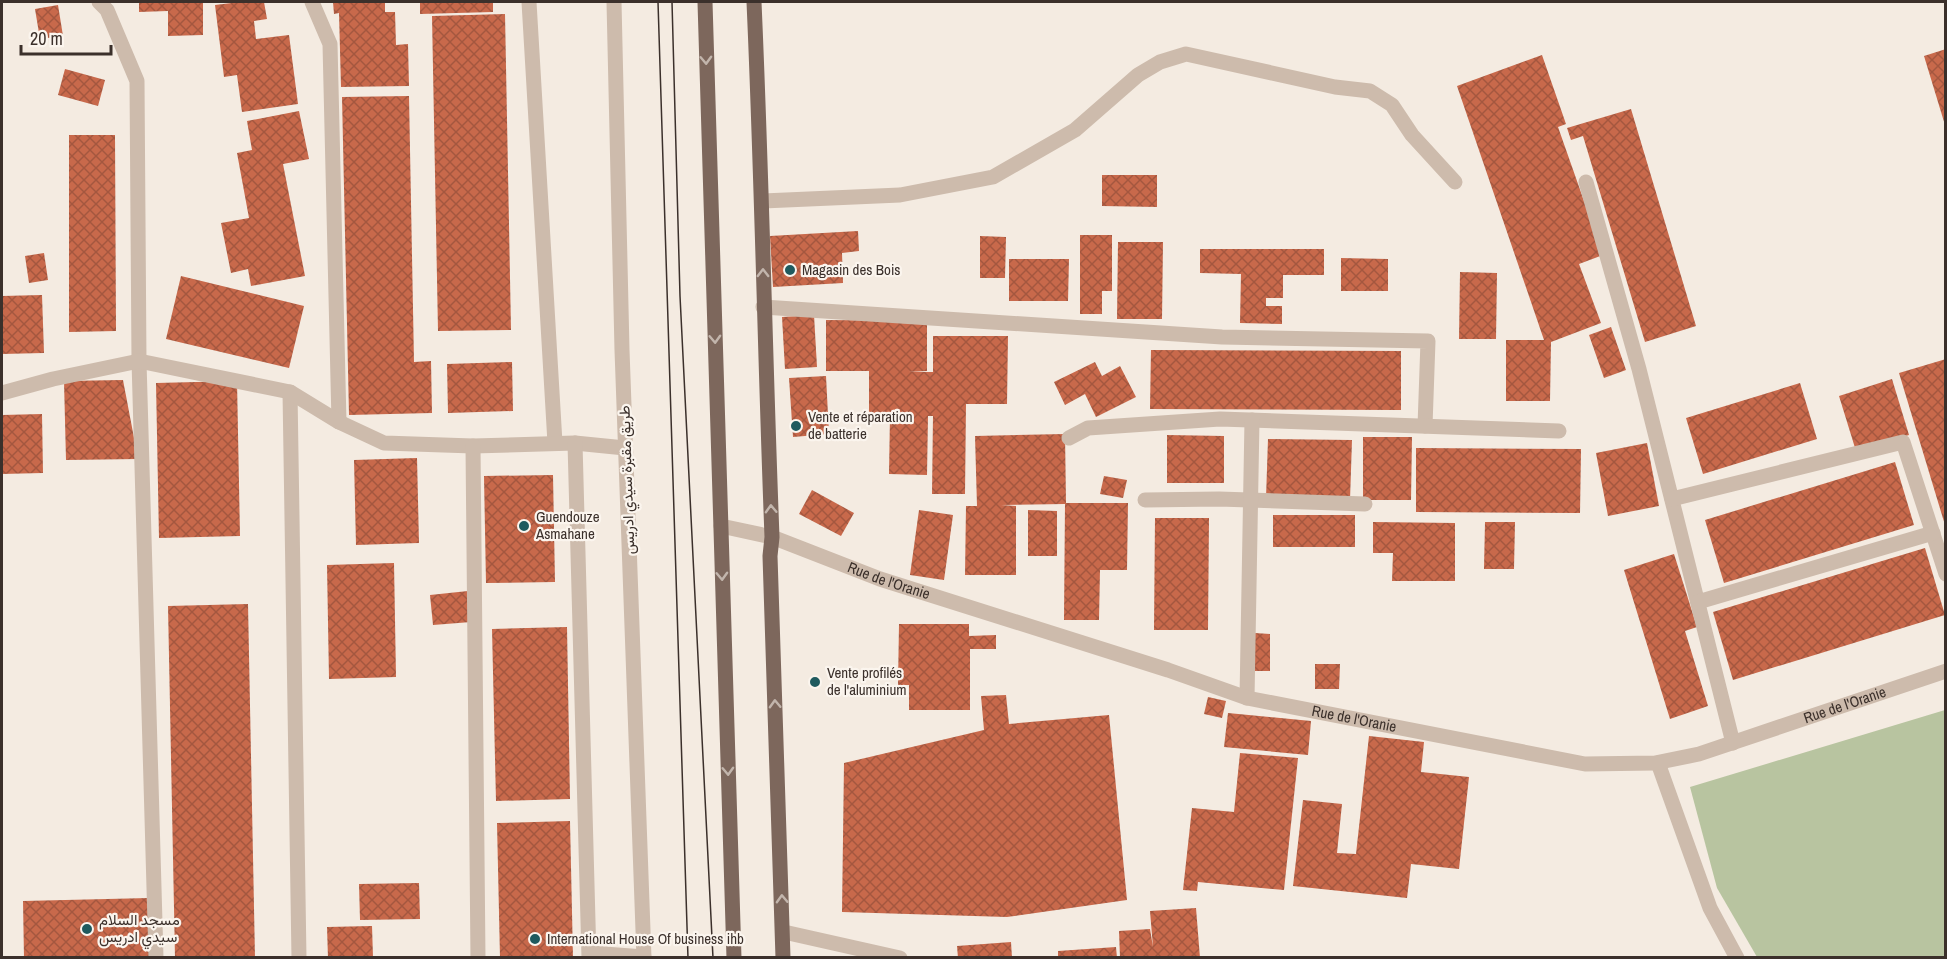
<svg xmlns="http://www.w3.org/2000/svg" width="1947" height="959" font-family="'Archivo Narrow',Vazirmatn,sans-serif">
	<style>
		.grass { fill: #b8c4a0 }
		.building { fill: url(#building-cross-hatch) }
		.lines { fill: none; stroke-linecap: round; stroke-linejoin: round }
		.service { stroke: #cdbbac; stroke-width: 15 }
		.minor { stroke: #cdbbac; stroke-width: 15 }
		.tertiary { stroke: #cdbbac; stroke-width: 15 }
		.primary { stroke: #7d675c; stroke-width: 15 }
		.tram { stroke: #3b302b; stroke-width: 1.5 }
		.oneway { stroke: #c2b5ac }
		.poi-dot { fill: #1f5a5e; stroke: #fbf5ee; stroke-width: 2 }
		.labels { text-anchor: middle; stroke-width: 4.5; stroke-linejoin: round; paint-order: stroke }
		.poi-label { font-size: 15px; fill: #3b302b; stroke: #fbf5ee; text-anchor: start }
		.street-label { font-size: 15px; fill: #3b302b; stroke: #fbf5ee }
	</style>
	<defs>
		<pattern id="building-cross-hatch" width="8" height="8" patternUnits="userSpaceOnUse" patternTransform="scale(1.5)"><rect width="8" height="8" fill="#c8694b"/><path d="M0 0l8 8M0 8l8-8" fill="none" stroke="#a4573f"/></pattern>
	</defs>
	<rect width="100%" height="100%" fill="#f4ebe1"/>
	<path class="grass" d="M 1945,710 L 1945,957 L 1757,957 L 1717,888 L 1690,787 Z"/>
	<g class="building">
		<path d="M 139,2 L 203,3 L 203,35 L 168,36 L 168,11 L 139,12 Z"/>
		<path d="M 240,2 L 264,2 L 267,19 L 254,21 L 256,39 L 289,35 L 298,104 L 242,112 L 237,75 L 224,77 L 215,5 Z"/>
		<path d="M 333,2 L 385,2 L 385,12 L 395,12 L 396,45 L 408,44 L 409,86 L 341,87 L 339,13 L 334,14 Z"/>
		<path d="M 420,2 L 493,2 L 493,12 L 420,14 Z"/>
		<path d="M 58,5 L 63,36 L 40,39 L 35,9 Z"/>
		<path d="M 505,14 L 511,330 L 438,331 L 432,16 Z"/>
		<path d="M 1946,49 L 1946,125 L 1945,125 L 1924,56 Z"/>
		<path d="M 1542,55 L 1566,124 L 1558,127 L 1603,255 L 1579,264 L 1601,323 L 1551,342 L 1550,401 L 1506,401 L 1506,340 L 1544,340 L 1457,86 Z"/>
		<path d="M 65,69 L 105,80 L 98,106 L 58,95 Z"/>
		<path d="M 409,96 L 414,362 L 431,361 L 432,413 L 349,415 L 342,97 Z"/>
		<path d="M 1631,109 L 1696,326 L 1645,342 L 1583,136 L 1571,140 L 1567,128 Z"/>
		<path d="M 299,111 L 309,159 L 283,164 L 305,276 L 251,286 L 248,269 L 231,273 L 221,223 L 249,218 L 237,153 L 252,150 L 247,121 Z"/>
		<path d="M 69,135 L 115,135 L 116,331 L 69,332 Z"/>
		<path d="M 1102,175 L 1157,175 L 1157,207 L 1102,206 Z"/>
		<path d="M 858,231 L 859,251 L 842,253 L 843,283 L 773,287 L 770,236 Z"/>
		<path d="M 1080,235 L 1112,235 L 1112,291 L 1102,291 L 1102,314 L 1080,314 Z"/>
		<path d="M 980,236 L 1006,237 L 1005,278 L 980,278 Z"/>
		<path d="M 1118,242 L 1163,242 L 1162,319 L 1117,319 Z"/>
		<path d="M 1200,249 L 1324,249 L 1324,275 L 1283,275 L 1283,298 L 1266,298 L 1266,306 L 1282,306 L 1282,324 L 1240,323 L 1241,274 L 1200,273 Z"/>
		<path d="M 44,253 L 48,280 L 29,283 L 25,256 Z"/>
		<path d="M 1341,258 L 1388,259 L 1388,291 L 1341,291 Z"/>
		<path d="M 1009,259 L 1069,259 L 1068,301 L 1009,301 Z"/>
		<path d="M 1460,272 L 1497,273 L 1496,339 L 1459,339 Z"/>
		<path d="M 181,276 L 304,306 L 289,368 L 166,339 Z"/>
		<path d="M 42,295 L 44,353 L 2,354 L 2,296 Z"/>
		<path d="M 814,315 L 817,367 L 785,369 L 782,317 Z"/>
		<path d="M 826,320 L 927,321 L 927,371 L 909,372 L 933,372 L 933,336 L 1008,336 L 1007,404 L 966,404 L 965,494 L 932,494 L 933,416 L 928,416 L 927,475 L 889,474 L 890,415 L 869,415 L 869,371 L 826,371 Z"/>
		<path d="M 1611,327 L 1626,370 L 1604,378 L 1589,335 Z"/>
		<path d="M 1151,350 L 1401,351 L 1401,410 L 1150,409 Z"/>
		<path d="M 1946,359 L 1946,525 L 1945,525 L 1899,373 Z"/>
		<path d="M 512,362 L 513,411 L 448,413 L 447,364 Z"/>
		<path d="M 1095,362 L 1102,376 L 1120,366 L 1136,397 L 1096,417 L 1085,394 L 1065,405 L 1054,382 Z"/>
		<path d="M 826,376 L 829,434 L 793,437 L 789,378 Z"/>
		<path d="M 1892,379 L 1909,435 L 1856,451 L 1839,396 Z"/>
		<path d="M 123,380 L 138,459 L 66,460 L 64,381 Z"/>
		<path d="M 237,381 L 240,536 L 159,538 L 156,383 Z"/>
		<path d="M 1800,383 L 1817,439 L 1703,474 L 1686,418 Z"/>
		<path d="M 42,414 L 43,473 L 2,474 L 2,415 Z"/>
		<path d="M 1065,434 L 1066,503 L 1128,503 L 1127,570 L 1100,570 L 1099,620 L 1064,620 L 1065,504 L 1001,505 L 1016,506 L 1016,575 L 965,575 L 966,506 L 977,506 L 975,436 Z"/>
		<path d="M 1167,435 L 1224,436 L 1224,483 L 1167,483 Z"/>
		<path d="M 1363,437 L 1412,437 L 1411,500 L 1363,500 Z"/>
		<path d="M 1268,439 L 1352,440 L 1350,500 L 1266,498 Z"/>
		<path d="M 1647,443 L 1659,506 L 1608,516 L 1596,453 Z"/>
		<path d="M 1416,448 L 1581,449 L 1580,513 L 1416,512 Z"/>
		<path d="M 417,458 L 419,543 L 356,545 L 354,460 Z"/>
		<path d="M 1895,462 L 1914,525 L 1724,583 L 1705,520 Z"/>
		<path d="M 553,475 L 555,582 L 486,583 L 484,476 Z"/>
		<path d="M 1104,476 L 1127,480 L 1123,498 L 1100,494 Z"/>
		<path d="M 812,490 L 854,513 L 841,536 L 799,514 Z"/>
		<path d="M 919,510 L 953,515 L 944,580 L 910,575 Z"/>
		<path d="M 1028,510 L 1057,511 L 1057,556 L 1028,556 Z"/>
		<rect x="1273" y="515" width="82" height="32"/>
		<path d="M 1155,518 L 1209,518 L 1208,630 L 1154,630 Z"/>
		<path d="M 1373,522 L 1455,523 L 1455,581 L 1392,581 L 1393,553 L 1373,553 Z"/>
		<path d="M 1485,522 L 1515,522 L 1514,569 L 1484,569 Z"/>
		<path d="M 1925,548 L 1945,615 L 1733,680 L 1713,612 Z"/>
		<path d="M 1674,554 L 1697,627 L 1685,631 L 1708,706 L 1670,719 L 1624,570 Z"/>
		<path d="M 394,563 L 396,677 L 329,679 L 327,565 Z"/>
		<path d="M 468,591 L 471,622 L 433,625 L 430,595 Z"/>
		<path d="M 248,604 L 255,958 L 175,958 L 168,606 Z"/>
		<path d="M 899,624 L 969,624 L 969,636 L 996,635 L 996,649 L 970,649 L 970,710 L 909,710 L 909,685 L 898,685 Z"/>
		<path d="M 567,627 L 570,799 L 496,801 L 492,629 Z"/>
		<path d="M 1255,633 L 1270,634 L 1270,671 L 1255,671 Z"/>
		<path d="M 1315,664 L 1340,664 L 1339,689 L 1315,689 Z"/>
		<path d="M 1006,695 L 1009,724 L 1109,715 L 1127,900 L 1007,917 L 842,912 L 844,763 L 984,730 L 981,696 Z"/>
		<path d="M 1208,697 L 1226,701 L 1222,718 L 1204,714 Z"/>
		<path d="M 1228,713 L 1311,721 L 1308,755 L 1224,747 Z"/>
		<path d="M 1369,736 L 1424,742 L 1421,772 L 1469,777 L 1459,869 L 1411,864 L 1407,898 L 1293,886 L 1303,800 L 1342,804 L 1337,853 L 1356,854 Z"/>
		<path d="M 1240,753 L 1298,758 L 1284,890 L 1198,882 L 1197,891 L 1183,890 L 1192,808 L 1234,812 Z"/>
		<path d="M 570,821 L 573,958 L 500,958 L 497,823 Z"/>
		<path d="M 419,883 L 420,919 L 360,920 L 359,884 Z"/>
		<path d="M 149,898 L 150,958 L 24,958 L 23,901 Z"/>
		<path d="M 1196,908 L 1200,958 L 1120,958 L 1119,931 L 1150,929 L 1153,947 L 1150,911 Z"/>
		<path d="M 372,926 L 373,957 L 328,958 L 327,927 Z"/>
		<path d="M 1011,942 L 1012,958 L 958,958 L 957,946 Z"/>
		<path d="M 1116,947 L 1117,958 L 1058,958 L 1058,951 Z"/>
	</g>
	<g class="lines">
		<g class="service">
			<path d="M 763,201 L 900,195 L 993,177 L 1075,130 L 1138,75 L 1160,62 L 1186,54 L 1335,87 L 1370,91 L 1392,105 L 1412,135 L 1455,182"/>
			<path d="M 784,932 L 900,958"/>
		</g>
		<g class="minor">
			<path d="M 99,2 L 107,10 L 137,81 L 139,361 L 156,958"/>
			<path d="M 312,2 L 330,44 L 339,422"/>
			<path d="M 529,2 L 555,443"/>
			<path d="M 614,2 L 622,350 L 644,958"/>
			<path d="M 1586,182 L 1639,369 L 1733,743"/>
			<path d="M 763,307 L 1222,337 L 1428,341 L 1425,426"/>
			<path d="M 290,392 L 299,958"/>
			<path d="M 2,393 L 53,379 L 139,361 L 290,392 L 339,422 L 384,443 L 473,446 L 575,443 L 625,448"/>
			<path d="M 1069,438 L 1088,428 L 1220,419 L 1559,431"/>
			<path d="M 575,443 L 589,958"/>
			<path d="M 473,446 L 478,958"/>
			<path d="M 1672,499 L 1903,442 L 1946,574"/>
			<path d="M 1145,500 L 1219,499 L 1365,504"/>
			<path d="M 1698,602 L 1933,533"/>
			<path d="M 1247,698 L 1252,420"/>
			<path d="M 1658,763 L 1710,908 L 1737,958"/>
			<path d="M 591,953 L 644,957"/>
		</g>
		<path class="tertiary" id="s1" d="M 721,526 L 772,537 L 880,579 L 1168,670 L 1247,698 L 1585,764 L 1655,763 L 1699,754 L 1946,671"/>
		<g class="primary">
			<path d="M 705,2 L 734,958"/>
			<path d="M 754,2 C 762,180 765,358 772,537 L 770,556 L 783,958"/>
		</g>
		<g class="tram">
			<path d="M 658,2 L 688,958"/>
			<path d="M 672,2 L 680,296 L 713,958"/>
		</g>
	</g>
	<defs><path id="oneway-chevron" d="M-2-3.5L2.5 0L-2 3.5" fill="none" stroke-width="1.6" stroke-linecap="round" stroke-linejoin="round" transform="scale(1.5)"/></defs>
	<g class="oneway">
		<use href="#oneway-chevron" transform="translate(706 60) rotate(88)"/>
		<use href="#oneway-chevron" transform="translate(763 273) rotate(-90)"/>
		<use href="#oneway-chevron" transform="translate(715 339) rotate(88)"/>
		<use href="#oneway-chevron" transform="translate(771 509) rotate(-92)"/>
		<use href="#oneway-chevron" transform="translate(722 576) rotate(88)"/>
		<use href="#oneway-chevron" transform="translate(775 704) rotate(-92)"/>
		<use href="#oneway-chevron" transform="translate(728 771) rotate(88)"/>
		<use href="#oneway-chevron" transform="translate(782 899) rotate(-92)"/>
	</g>
	<g class="poi-dot">
		<circle cx="790" cy="270" r="6"/>
		<circle cx="796" cy="426" r="6"/>
		<circle cx="524" cy="526" r="6"/>
		<circle cx="815" cy="682" r="6"/>
		<circle cx="87" cy="929" r="6"/>
		<circle cx="535" cy="939" r="6"/>
	</g>
	<g class="labels">
		<g class="poi-label">
			<text x="802" y="275">Magasin des Bois</text>
			<text x="808" y="422">Vente et réparation<tspan x="808" dy="17">de batterie</tspan></text>
			<text x="536" y="522">Guendouze<tspan x="536" dy="17">Asmahane</tspan></text>
			<text x="827" y="678">Vente profilés<tspan x="827" dy="17">de l'aluminium</tspan></text>
			<text x="99" y="925">مسجد السلام<tspan x="99" dy="17">سيدي ادريس</tspan></text>
			<text x="547" y="944">International House Of business ihb</text>
		</g>
		<g class="street-label">
			<text transform="translate(627 480) rotate(-92)" y="5">طريق مقبرة سيدي ادريس</text>
			<text dy="5" stroke="none"><textPath href="#s1" startOffset="177">Rue de l'Oranie</textPath></text>
			<text dy="5" stroke="none"><textPath href="#s1" startOffset="1167">Rue de l'Oranie</textPath></text>
			<text dy="5" stroke="none"><textPath href="#s1" startOffset="663">Rue de l'Oranie</textPath></text>
		</g>
	</g>
	<rect width="1947" height="959" fill="none" stroke="#3b302b" stroke-width="6"/>
	<path d="M21 45v9h90v-9" fill="none" stroke="#3b302b" stroke-width="3"/>
	<text x="30" y="45" font-size="18" fill="#3b302b" stroke="#fbf5ee" stroke-width="4.5" paint-order="stroke">20 m</text>
</svg>
